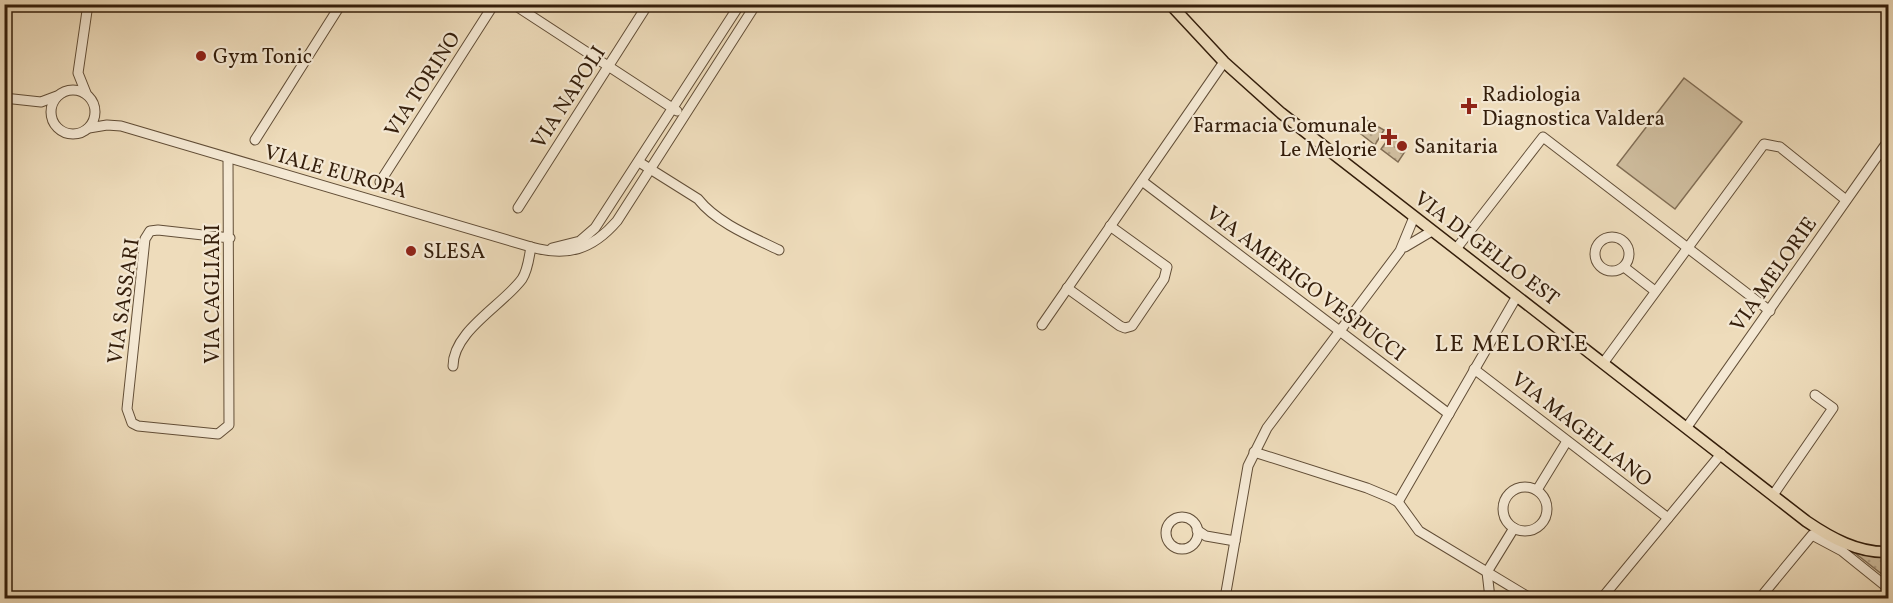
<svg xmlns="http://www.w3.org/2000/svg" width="1893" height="603" font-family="Vollkorn,serif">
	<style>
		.grass { fill: url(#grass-dots); stroke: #816d54; stroke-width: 1.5 }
		.park { fill: #cebc9d; stroke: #816d54; stroke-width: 1.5 }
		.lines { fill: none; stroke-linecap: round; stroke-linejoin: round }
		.minor-casing { stroke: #624e37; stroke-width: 11 }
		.major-casing { stroke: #341e0b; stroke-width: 13 }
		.minor { stroke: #f4e8d3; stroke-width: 9 }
		.major { stroke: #eedcbb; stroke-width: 10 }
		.poi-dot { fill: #8f2418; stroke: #f4e8d3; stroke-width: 2 }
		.labels { text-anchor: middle; stroke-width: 4.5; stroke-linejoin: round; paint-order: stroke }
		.poi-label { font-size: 21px; fill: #341e0b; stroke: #f4e8d3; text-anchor: start }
		.street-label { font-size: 21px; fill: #341e0b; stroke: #f4e8d3 }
		.quarter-label { font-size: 24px; letter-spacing: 1.5px; fill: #341e0b; stroke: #f4e8d3 }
	</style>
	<defs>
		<pattern id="grass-dots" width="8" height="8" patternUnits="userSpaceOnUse" patternTransform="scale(1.5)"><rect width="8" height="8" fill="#cebc9d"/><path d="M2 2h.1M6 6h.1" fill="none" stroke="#b2a186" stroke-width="1.8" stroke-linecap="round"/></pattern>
	</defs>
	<rect width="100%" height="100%" fill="#eedcbb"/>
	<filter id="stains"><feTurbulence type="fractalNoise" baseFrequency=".00333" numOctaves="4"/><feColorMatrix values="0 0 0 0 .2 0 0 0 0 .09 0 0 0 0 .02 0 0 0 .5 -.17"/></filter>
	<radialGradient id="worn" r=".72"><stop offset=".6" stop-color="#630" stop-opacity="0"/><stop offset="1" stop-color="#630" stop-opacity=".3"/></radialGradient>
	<g class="grass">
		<path d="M 1366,120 L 1384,130 L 1375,145 L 1357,131 Z"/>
		<path d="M 1391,135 L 1408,147 L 1398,162 L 1381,149 Z"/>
		<path d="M 1855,553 L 1888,557 L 1888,579 Z"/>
	</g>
	<path class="park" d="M 1684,78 L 1742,122 L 1675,209 L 1617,165 Z"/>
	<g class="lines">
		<g class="minor-casing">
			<g id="minor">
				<path d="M 513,4 L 677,111"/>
				<circle cx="73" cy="112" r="22"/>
				<path d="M 86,93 L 78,73 L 88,4"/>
				<path d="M 4,98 L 41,102 L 57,96"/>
				<path d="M 89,128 L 107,125 L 121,126 L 531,247 C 567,257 592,250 617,221 L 756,4"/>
				<path d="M 255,140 L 341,4"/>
				<path d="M 228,158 L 229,425 L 218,434 L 138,426 L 132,423 L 127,409 L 145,239 L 150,231 L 158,230 L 230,238"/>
				<path d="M 639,162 L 698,199 C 717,223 752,237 779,250"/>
				<path d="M 1142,181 L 1449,414"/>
				<path d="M 380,182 L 494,4"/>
				<path d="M 518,208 L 648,4"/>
				<circle cx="1612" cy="254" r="17"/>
				<path d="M 1405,247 L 1432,231"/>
				<path d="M 552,248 L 580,241 L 595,228 L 740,4"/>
				<path d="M 1456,249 L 1543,137 L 1770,311"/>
				<path d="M 1624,267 L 1655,291"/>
				<path d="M 1067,288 L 1120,326 L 1125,328 L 1132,326 L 1164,279 L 1167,267 L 1110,226"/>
				<path d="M 1042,325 L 1224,62"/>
				<path d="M 1604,362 L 1764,144 L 1780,147 L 1846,200"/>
				<path d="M 453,366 C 453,331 503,305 522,279 C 528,270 529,257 531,247"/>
				<path d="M 1474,369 L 1668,518"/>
				<path d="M 1687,427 L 1888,141"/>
				<path d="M 1254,452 L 1367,488 L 1391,498 L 1398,502 L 1419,531 L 1530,598"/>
				<circle cx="1525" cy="509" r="22"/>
				<path d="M 1537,490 L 1567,441"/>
				<path d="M 1773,495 L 1833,408 L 1815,395"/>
				<path d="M 1398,502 L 1517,296"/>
				<circle cx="1182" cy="533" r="16"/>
				<path d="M 1197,530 L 1206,536 L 1235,541"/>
				<path d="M 1225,598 L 1248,466 L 1267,428 L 1400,251 L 1414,217"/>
				<path d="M 1490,598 L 1487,572 L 1514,528"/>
				<path d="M 1602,598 L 1721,454"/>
				<path d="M 1760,598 L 1812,535 L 1842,551 L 1888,588"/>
			</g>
		</g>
		<g class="major-casing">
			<path id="major" d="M 1170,4 L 1224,62 L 1281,113 L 1806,521 C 1831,538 1858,553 1888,552"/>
		</g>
		<use href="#minor" class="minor"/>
		<use href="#major" class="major"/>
	</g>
	<g class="poi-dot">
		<circle cx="201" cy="56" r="6"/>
		<path d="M1466 97h6v6h6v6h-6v6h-6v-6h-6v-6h6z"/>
		<path d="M1386 128h6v6h6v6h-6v6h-6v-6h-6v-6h6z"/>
		<circle cx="1402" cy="146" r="6"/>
		<circle cx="411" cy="251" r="6"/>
	</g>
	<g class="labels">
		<g class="poi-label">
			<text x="213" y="63">Gym Tonic</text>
			<text x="1482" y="101">Radiologia<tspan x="1482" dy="24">Diagnostica Valdera</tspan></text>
			<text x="1377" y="132" text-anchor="end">Farmacia Comunale<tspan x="1377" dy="24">Le Melorie</tspan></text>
			<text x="1414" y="153">Sanitaria</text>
			<text x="423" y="258">SLESA</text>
		</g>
		<g class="street-label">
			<text transform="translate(422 84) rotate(-57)" y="7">VIA TORINO</text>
			<text transform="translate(568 97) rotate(-57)" y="7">VIA NAPOLI</text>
			<text transform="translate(336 171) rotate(16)" y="7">VIALE EUROPA</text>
			<text transform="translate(1487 248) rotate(37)" y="7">VIA DI GELLO EST</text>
			<text transform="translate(1773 274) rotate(-55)" y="7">VIA MELORIE</text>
			<text transform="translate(1306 283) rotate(37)" y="7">VIA AMERIGO VESPUCCI</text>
			<text transform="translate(212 294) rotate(-90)" y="7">VIA CAGLIARI</text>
			<text transform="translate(123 301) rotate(-82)" y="7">VIA SASSARI</text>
			<text transform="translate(1582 429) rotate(38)" y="7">VIA MAGELLANO</text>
		</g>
		<g class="quarter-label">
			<text x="1512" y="351">LE MELORIE</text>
		</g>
	</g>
	<rect width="1893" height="603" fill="none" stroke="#eedcbb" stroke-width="24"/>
	<rect x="6" y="6" width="1881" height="591" fill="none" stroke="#341e0b" stroke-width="3"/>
	<rect x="12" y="12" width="1869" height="579" fill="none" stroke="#341e0b" stroke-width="1.5"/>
	<rect width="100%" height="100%" filter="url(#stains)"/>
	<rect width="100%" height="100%" fill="url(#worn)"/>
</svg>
